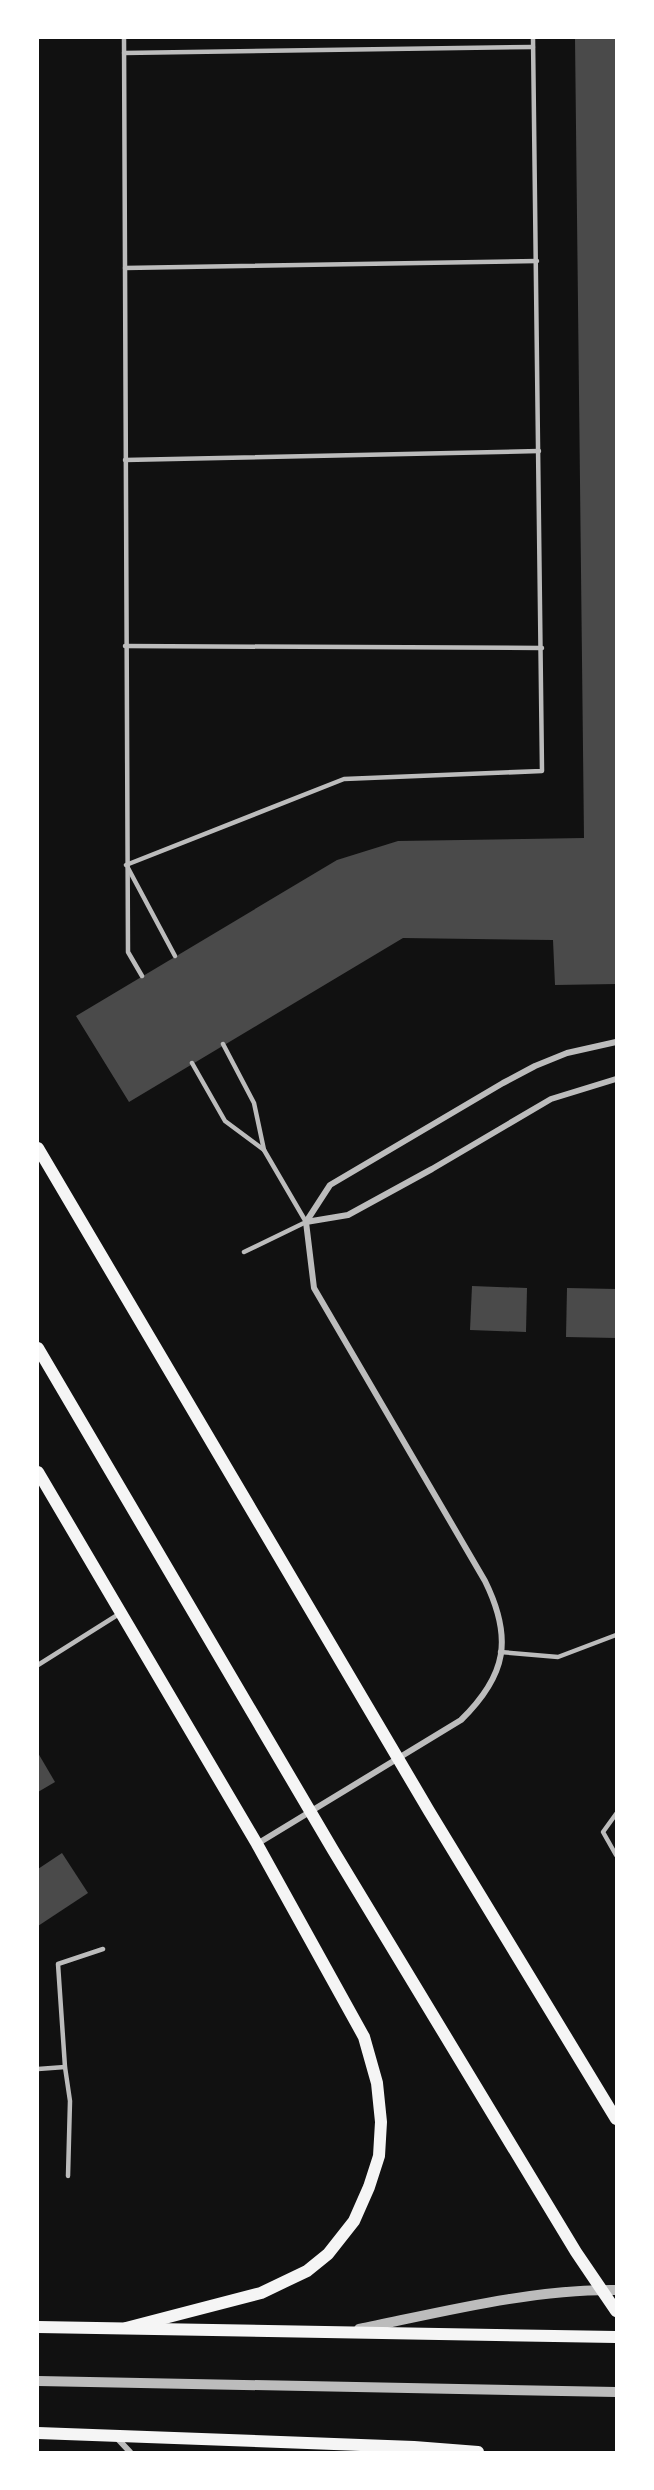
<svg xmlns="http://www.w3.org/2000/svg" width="654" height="2490" font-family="'Roboto Condensed',sans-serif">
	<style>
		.building { fill: #4a4a4a }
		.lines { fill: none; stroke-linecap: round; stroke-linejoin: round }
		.service { stroke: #bcbcbc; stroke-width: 4.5 }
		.minor { stroke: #bcbcbc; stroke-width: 6 }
		.tertiary { stroke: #bcbcbc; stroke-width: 10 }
		.secondary { stroke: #f5f5f5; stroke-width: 12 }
	</style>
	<rect width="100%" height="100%" fill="#111"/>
	<g class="building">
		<path d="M 575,38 L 616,38 L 616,984 L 555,985 L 553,940 L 403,938 L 129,1102 L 76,1016 L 337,860 L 398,841 L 584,838 Z"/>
		<path d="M 472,1286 L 527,1288 L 526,1332 L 470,1330 Z"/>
		<path d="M 567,1288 L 616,1289 L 616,1338 L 566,1337 Z"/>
		<path d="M 38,1753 L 55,1782 L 38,1792 Z"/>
		<path d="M 62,1853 L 88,1893 L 38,1926 L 38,1869 Z"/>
	</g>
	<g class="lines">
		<g class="service">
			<path d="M 124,38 L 128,952 L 142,976"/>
			<path d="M 124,53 L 533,47"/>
			<path d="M 125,268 L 537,261"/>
			<path d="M 125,460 L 539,451"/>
			<path d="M 125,646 L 542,648"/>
			<path d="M 126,865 L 344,779 L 542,771 L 533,38"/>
			<path d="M 128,868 L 175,956"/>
			<path d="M 223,1044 L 254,1103 L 264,1150 L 306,1222 L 244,1252"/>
			<path d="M 192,1063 L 225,1121 L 264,1150"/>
			<path d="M 500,1652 L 558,1657 L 616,1635"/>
			<path d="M 38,1665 L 119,1614"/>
			<path d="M 616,1814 L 603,1832 L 616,1855"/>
			<path d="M 38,2069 L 65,2067"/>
			<path d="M 68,2176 L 70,2101 L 65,2067 L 58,1964 L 103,1949"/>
		</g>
		<g class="minor">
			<path d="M 306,1222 L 348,1215 L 432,1169 L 551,1099 L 616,1079"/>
			<path d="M 257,1844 L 461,1720 C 507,1675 513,1638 485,1581 L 314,1288 L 306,1222 L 330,1185 L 503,1083 L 535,1066 L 567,1053 L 616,1042"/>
			<path d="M 116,2437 L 130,2452"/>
		</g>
		<g class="tertiary">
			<path d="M 359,2329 C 442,2312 532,2289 616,2290"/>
			<path d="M 38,2381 L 616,2392"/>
		</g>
		<g class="secondary">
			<path d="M 38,1148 L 429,1811 L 616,2119"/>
			<path d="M 38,1348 L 333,1850 L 576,2252 L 616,2311"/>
			<path d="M 38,1472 L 257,1844 L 364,2037 L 377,2083 L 381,2122 L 379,2156 L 369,2187 L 354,2221 L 328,2254 L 307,2271 L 261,2293 L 126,2328"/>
			<path d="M 38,2327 L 616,2337"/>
			<path d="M 38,2433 L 414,2447 L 478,2452"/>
		</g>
	</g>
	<rect width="654" height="2490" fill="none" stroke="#ffffff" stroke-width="78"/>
</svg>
